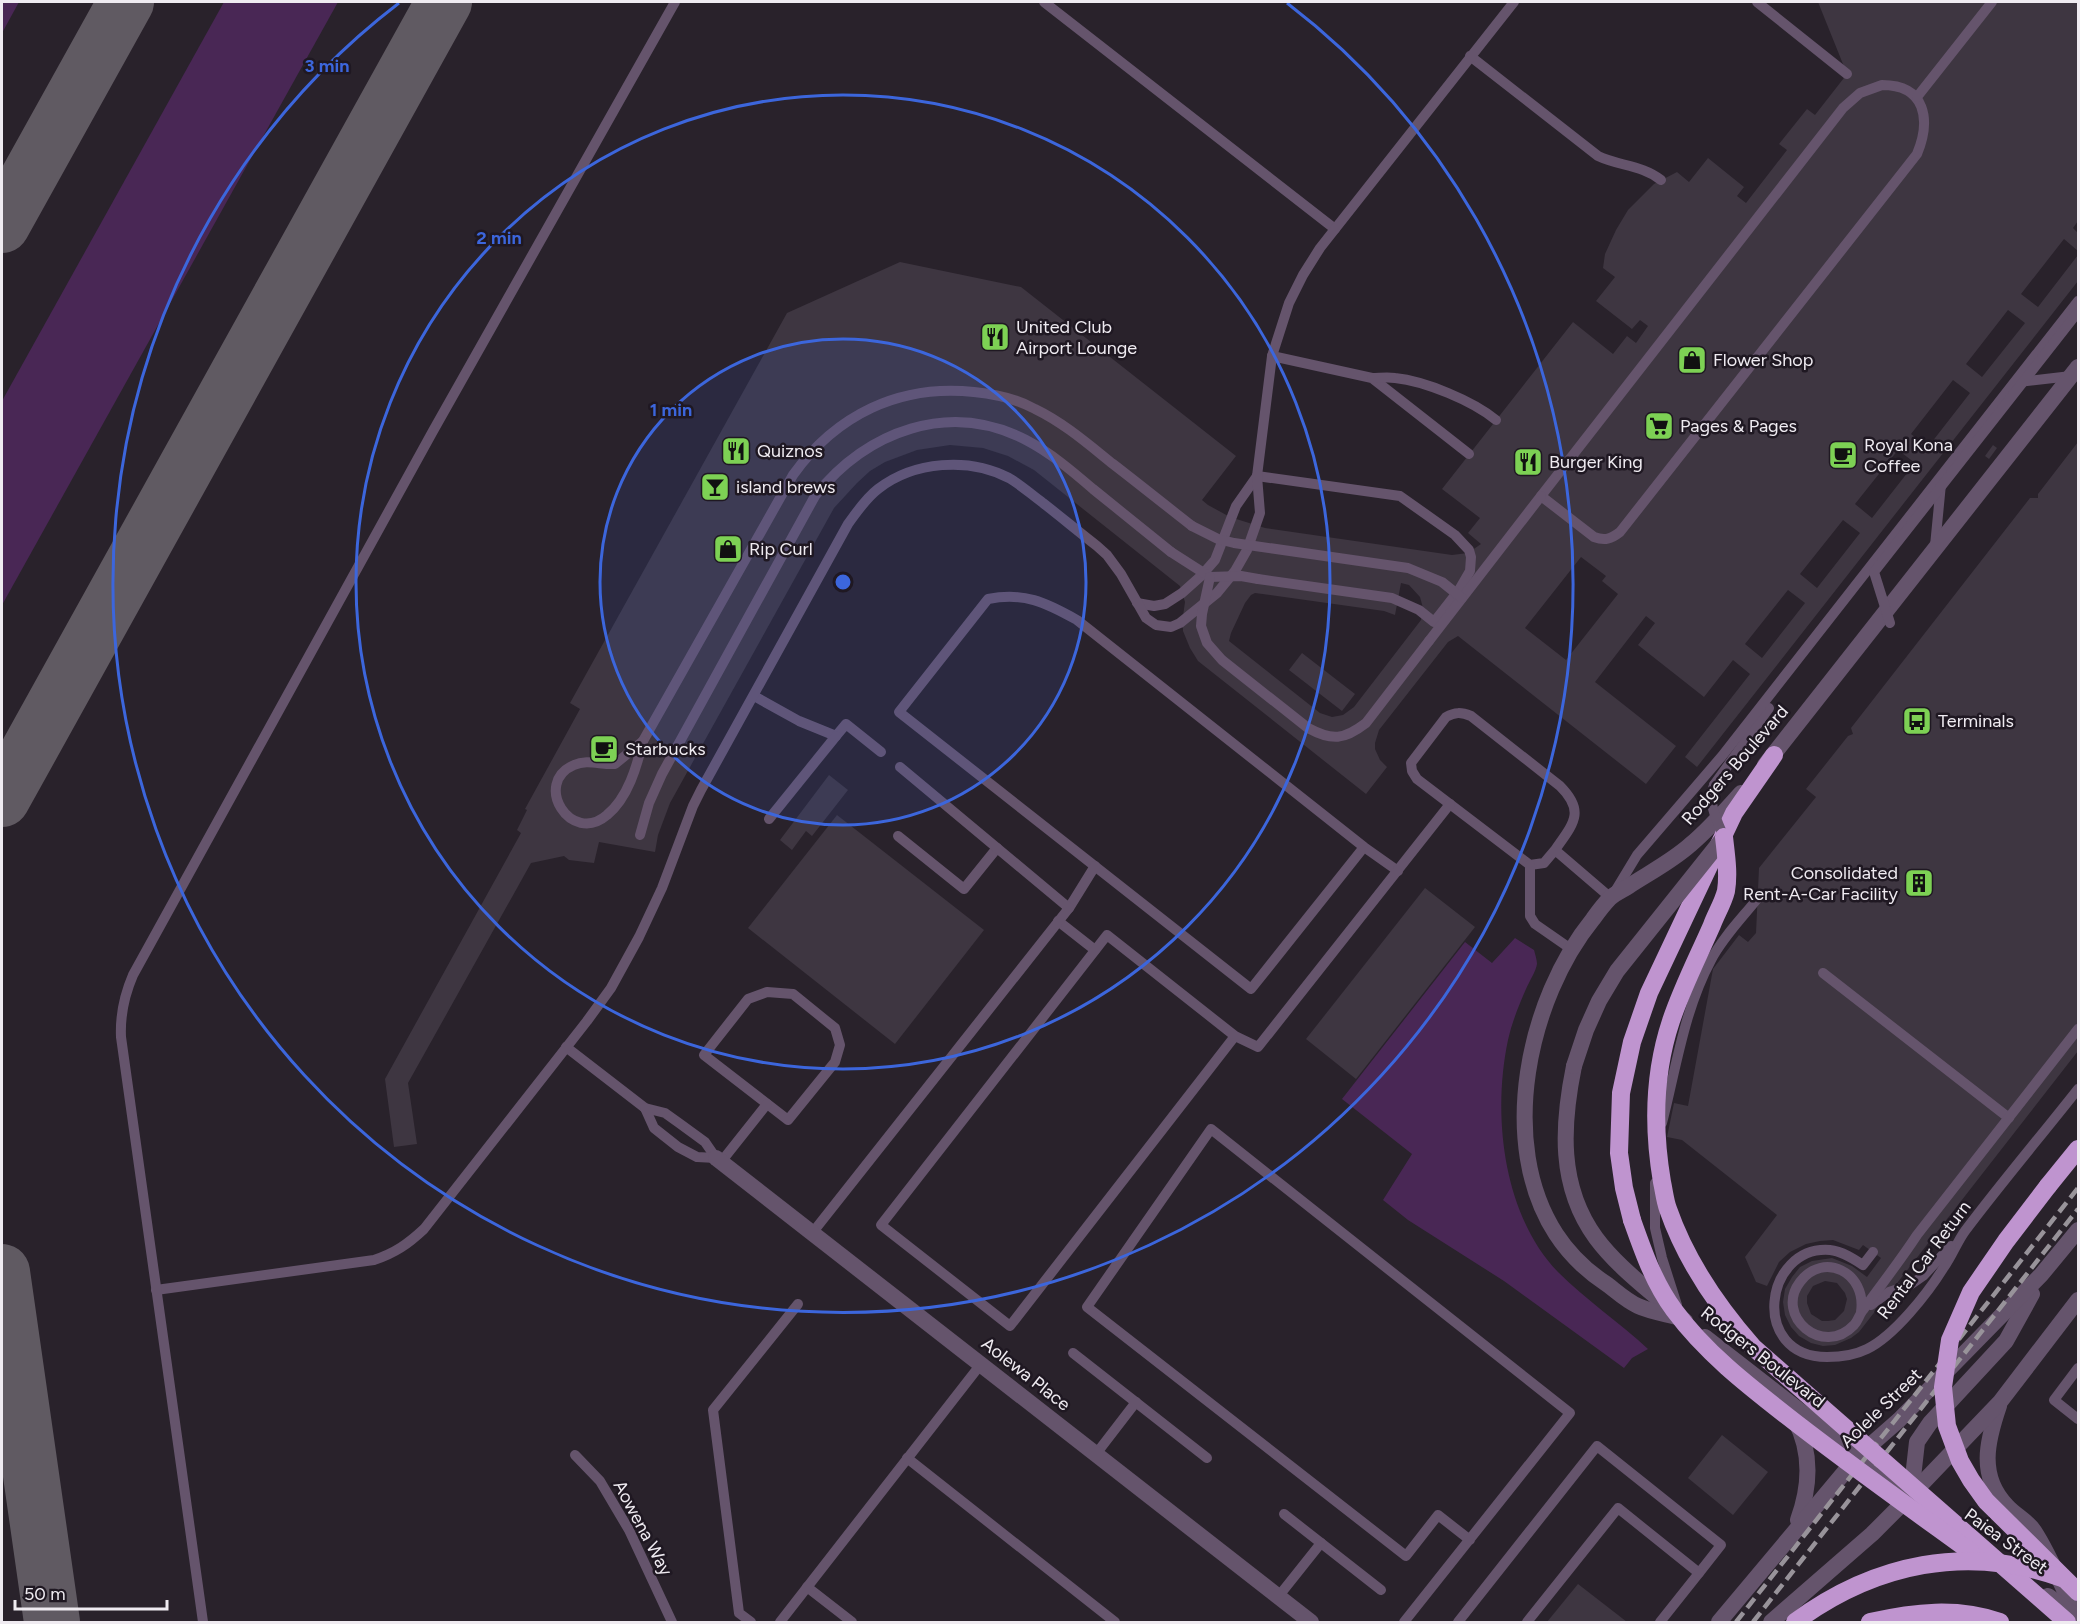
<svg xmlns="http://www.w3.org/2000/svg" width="2080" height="1624" font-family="Figtree,sans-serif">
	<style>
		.green { fill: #492755 }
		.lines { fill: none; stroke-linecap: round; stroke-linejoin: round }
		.taxiway { stroke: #605a62; stroke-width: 56 }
		.building { fill: #3e3641; fill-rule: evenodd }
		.service { stroke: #65546c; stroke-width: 10 }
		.minor { stroke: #65546c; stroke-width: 16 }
		.motorway { stroke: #bf94cf; stroke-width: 18 }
		.rail { stroke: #98939a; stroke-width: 4.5; stroke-dasharray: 12 6; stroke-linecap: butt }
		.service-bridge { stroke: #65546c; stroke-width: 10 }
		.minor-bridge { stroke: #65546c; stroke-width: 16 }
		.motorway-bridge { stroke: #bf94cf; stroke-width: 18 }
		.ring { fill: none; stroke: #3c66dc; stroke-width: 3 }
		.labels { text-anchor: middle; stroke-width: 5; stroke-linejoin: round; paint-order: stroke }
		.poi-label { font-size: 18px; fill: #efebf1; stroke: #1f1822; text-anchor: start }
		.street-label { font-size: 18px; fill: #efebf1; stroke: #1f1822 }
		.centre { fill: #3c66dc; stroke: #1f1822; stroke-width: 3 }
		.ring-label { font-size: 18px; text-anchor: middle; font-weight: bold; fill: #3c66dc; stroke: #1f1822; stroke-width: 5; stroke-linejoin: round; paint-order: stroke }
	</style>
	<rect width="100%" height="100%" fill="#29222b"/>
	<g class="green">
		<path d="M 2,2 L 19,2 L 2,33 Z"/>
		<path d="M 224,2 L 338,2 L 2,605 L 2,401 Z"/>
		<path d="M 1515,938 L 1534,950 C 1535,954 1537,960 1537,964 C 1536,971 1529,982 1526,989 C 1519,1005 1512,1022 1508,1040 C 1492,1115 1503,1215 1558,1272 C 1586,1300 1619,1322 1648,1349 L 1632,1358 L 1624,1368 L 1504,1281 L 1408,1220 L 1383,1200 L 1412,1154 L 1342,1099 L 1465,942 L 1492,963 Z"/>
	</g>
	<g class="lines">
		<g class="taxiway">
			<path d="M 2,225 L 126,2"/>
			<path d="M 2,799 L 444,2"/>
			<path d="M 2,1272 L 52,1622"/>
		</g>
	</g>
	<g class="building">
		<path d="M 1818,2 L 2078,2 L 2078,221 L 2073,228 L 2078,233 L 2078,251 L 2064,239 L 2021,294 L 2038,307 L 2078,255 L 2078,281 L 1697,767 L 1685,757 L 1750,674 L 1733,660 L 1704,697 L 1638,645 L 1655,623 L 1646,616 L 1595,682 L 1676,746 L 1646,784 L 1458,636 L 1448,642 L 1379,730 L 1375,743 L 1375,749 L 1380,760 L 1387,767 L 1366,794 L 1198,661 L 1190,648 L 1183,631 L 1183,616 L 1185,602 L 1180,586 L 1034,470 L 1008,456 L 983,448 L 950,445 L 917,450 L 885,462 L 870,471 L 857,483 L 834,508 L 670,803 L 658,835 L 655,852 L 599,842 L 594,863 L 569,860 L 564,856 L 531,863 L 408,1083 L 417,1144 L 394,1147 L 385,1079 L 521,833 L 517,830 L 527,810 L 525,809 L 580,709 L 570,703 L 787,313 L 900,262 L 1021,287 L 1236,456 L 1202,500 L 1208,505 L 1230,517 L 1265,528 L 1452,555 L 1468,553 L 1481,544 L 1468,533 L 1480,518 L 1442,489 L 1573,322 L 1613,354 L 1627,336 L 1636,343 L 1648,326 L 1640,320 L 1632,329 L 1596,301 L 1615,277 L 1603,268 L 1605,254 L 1616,230 L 1628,210 L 1654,184 L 1677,172 L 1689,182 L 1708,158 L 1744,187 L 1737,196 L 1746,203 L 1787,150 L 1779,144 L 1807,109 L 1815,115 L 1847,74 ZM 2008,310 L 2025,323 L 1982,377 L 1966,364 ZM 1953,380 L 1970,393 L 1928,447 L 1911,434 ZM 1898,450 L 1915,463 L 1872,518 L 1855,504 ZM 1843,520 L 1860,533 L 1817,588 L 1800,574 ZM 1581,557 L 1606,576 L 1602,581 L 1618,594 L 1566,660 L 1525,628 ZM 1401,583 L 1409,585 L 1420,597 L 1423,608 L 1421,620 L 1354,707 L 1343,715 L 1332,717 L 1320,713 L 1229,641 L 1231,633 L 1245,603 L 1251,595 L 1255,593 L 1384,611 L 1395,615 ZM 1788,590 L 1805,603 L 1762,658 L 1745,644 Z"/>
		<path d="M 2078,442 L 2078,1051 L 1859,1332 L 1851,1338 L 1835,1345 L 1823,1346 L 1811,1343 L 1799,1336 L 1791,1327 L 1785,1315 L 1783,1302 L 1785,1289 L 1792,1277 L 1800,1267 L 1812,1261 L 1832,1258 L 1852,1266 L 1867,1277 L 1881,1258 L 1863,1245 L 1859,1250 L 1833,1240 L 1820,1241 L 1806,1244 L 1790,1252 L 1779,1262 L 1767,1286 L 1756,1282 L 1745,1257 L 1777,1215 L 1682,1140 L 1667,1137 L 1674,1103 L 1688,1106 L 1713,969 L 1739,935 L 1748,942 L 1756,933 L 1759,868 L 1816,797 L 1806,789 L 1848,736 L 1853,734 L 1851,728 L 2030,498 L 2038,498 L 2038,494 ZM 1825,1281 L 1837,1283 L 1845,1293 L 1847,1299 L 1844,1311 L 1835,1320 L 1828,1321 L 1822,1321 L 1811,1314 L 1807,1303 L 1807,1296 L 1813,1286 Z"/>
		<path d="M 1993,445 L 1997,448 L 1989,459 L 1985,456 Z"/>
		<path d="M 1302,653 L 1355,694 L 1342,711 L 1289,670 Z"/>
		<path d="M 829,775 L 848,790 L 812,836 L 806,831 L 792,850 L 780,840 Z"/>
		<path d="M 837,815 L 984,930 L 895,1044 L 748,928 Z"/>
		<path d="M 1425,888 L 1475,927 L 1356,1079 L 1306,1039 Z"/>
		<path d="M 1722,1435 L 1768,1472 L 1733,1515 L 1688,1478 Z"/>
		<path d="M 1578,1584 L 1627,1622 L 1547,1622 Z"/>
	</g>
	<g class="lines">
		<g class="service">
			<path d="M 1044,2 L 1335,229"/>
			<path d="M 1757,2 L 1847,74"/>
			<path d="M 1470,56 L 1598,156 C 1619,166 1642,165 1661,180"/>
			<path d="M 1882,85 C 1926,85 1931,120 1917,154 L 1620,532 C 1611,539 1605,541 1594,537 L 1541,496 L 1843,108 L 1860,93 Z"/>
			<path d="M 1917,97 L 1992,2"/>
			<path d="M 1272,356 L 1372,378 L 1469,454"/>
			<path d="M 1372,378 C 1379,378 1388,377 1395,378 C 1425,381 1473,401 1496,420"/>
			<path d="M 2018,382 L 2071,376"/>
			<path d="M 1257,476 L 1400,496 L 1455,535 L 1469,550 L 1471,557 L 1470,571 L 1459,590 L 1434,622 L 1419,610 L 1392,598 L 1258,579"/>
			<path d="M 1935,546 L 1941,484"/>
			<path d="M 1137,603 L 1154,606 L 1165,604 L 1182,593 L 1201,576 L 1215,560 L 1236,506 L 1257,476"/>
			<path d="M 1429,641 L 1541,496"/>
			<path d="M 754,696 L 799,721 L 836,736 L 846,724 L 881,752"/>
			<path d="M 643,741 L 793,475 C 836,415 899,384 974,392 C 994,394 1017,399 1035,409 C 1064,423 1088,444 1113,464 C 1139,484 1165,505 1192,526"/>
			<path d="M 643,741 C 637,766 628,798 607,815 C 571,846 532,783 574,765 C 587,759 601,765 615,764 Z"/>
			<path d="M 1714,785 L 1769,708"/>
			<path d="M 769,819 L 836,736"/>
			<path d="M 640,835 L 649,803 L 662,774 L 815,496 C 867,431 949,400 1026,440 C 1051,453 1072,471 1093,489 C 1119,510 1145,531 1171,552"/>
			<path d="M 898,836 L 964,889 L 997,848"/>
			<path d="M 1364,847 L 1251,989 L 899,712 L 988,599 C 1024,592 1045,602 1077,620 L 1364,847 L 1398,871"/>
			<path d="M 1555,850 L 1544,863 L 1530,865 L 1417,779 L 1412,771 L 1411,763 L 1446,717 C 1455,712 1461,712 1471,716 L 1560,786 C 1586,812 1573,824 1555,850 L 1611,898 L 1637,855 L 1722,756 L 2078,301"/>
			<path d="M 1530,865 L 1530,916 L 1535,924 L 1571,949"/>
			<path d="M 1069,908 L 1095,866"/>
			<path d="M 1058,921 L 1095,950"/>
			<path d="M 1823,973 L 2009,1118"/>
			<path d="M 767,992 L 793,994 L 835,1028 L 840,1045 L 835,1062 L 788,1120 L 704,1055 L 748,999 Z"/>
			<path d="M 1235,1036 L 1010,1326 L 881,1225 L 1107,935 L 1235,1036 L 1258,1047 L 1450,804"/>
			<path d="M 566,1047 L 645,1108 L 665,1113 L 679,1123 L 705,1142 L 716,1158"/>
			<path d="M 645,1108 L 654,1128 L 678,1147 L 697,1157 L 716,1158"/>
			<path d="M 1662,1123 C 1676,1069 1684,1010 1711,960 C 1723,937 1742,918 1758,898"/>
			<path d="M 721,1162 L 767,1104"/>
			<path d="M 1655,1183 L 1655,1228 L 1662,1258 L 1677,1305"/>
			<path d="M 813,1232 L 1069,908 L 900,767"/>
			<path d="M 1873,1252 L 1863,1265 C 1854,1259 1842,1251 1830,1250 C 1764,1245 1749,1357 1827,1357 C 1840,1357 1855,1355 1867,1349 C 1894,1336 1928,1293 1944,1267 C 1952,1256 1957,1242 1965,1231 C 2001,1183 2041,1136 2078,1089"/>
			<path d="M 156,1290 L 374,1260 C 395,1253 408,1244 424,1229 L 587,1021 L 611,988 L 639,937 L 662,888 L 693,806 L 701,790 L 848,524 C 857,512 865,499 878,489 C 914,461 969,457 1009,478 C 1021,485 1032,495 1043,503 C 1061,517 1079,532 1097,546 L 1107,555 L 1121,574 L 1146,618 L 1156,625 L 1171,627 L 1180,623 L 1217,593 L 1235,571 L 1247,550 L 1260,513 L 1257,476 L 1272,356 L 1289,303 L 1303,275 L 1320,248 L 1514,2"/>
			<path d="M 1871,1305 L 1889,1292 L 1910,1285 L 1923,1276 L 1951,1246"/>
			<path d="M 1861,1312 C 1867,1272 1823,1251 1800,1282 C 1774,1316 1823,1358 1854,1325 C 1858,1321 1859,1315 1863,1310 C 1881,1285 1900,1261 1917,1235 L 2078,1029"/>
			<path d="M 1073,1353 L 1207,1458"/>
			<path d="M 2078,1368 L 2054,1400 L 2078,1419"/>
			<path d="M 1096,1454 L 1136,1402"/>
			<path d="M 575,1455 L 600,1481 L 629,1530 L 672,1622"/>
			<path d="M 907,1458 L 1115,1622"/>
			<path d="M 1284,1514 L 1381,1590"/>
			<path d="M 807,1587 L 852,1622"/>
			<path d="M 1278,1597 L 1321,1543"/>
			<path d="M 203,1622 L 121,1037 C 120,1015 124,996 133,975 L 433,431 L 675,2"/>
			<path d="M 751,1622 L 739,1613 L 713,1410 L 798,1304"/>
			<path d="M 780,1622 L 981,1364"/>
			<path d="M 1404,1622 L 1570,1413 L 1211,1129 L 1087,1307 L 1406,1556 L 1438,1515 L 1470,1540"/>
			<path d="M 1458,1622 L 1597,1446 L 1721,1545 L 1699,1573"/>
			<path d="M 1527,1622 L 1618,1508 L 1699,1573 L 1660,1622"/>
		</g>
		<g class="minor">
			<path d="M 1765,765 L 2078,367"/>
			<path d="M 1574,1066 C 1562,1125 1558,1186 1596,1238 C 1616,1265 1644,1286 1669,1308"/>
			<path d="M 716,1158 L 1311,1622"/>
			<path d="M 1685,1321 L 1681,1318 C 1667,1314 1651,1312 1638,1306 C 1627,1301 1617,1292 1608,1285 C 1588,1272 1569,1254 1556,1234 C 1497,1143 1528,999 1593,919 C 1598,912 1604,904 1610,898 C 1616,893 1623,890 1629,886 C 1649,873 1672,861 1690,845 C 1708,830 1725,811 1741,793"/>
			<path d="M 1705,1337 L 1858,1456 L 1913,1497"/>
			<path d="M 1999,1406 C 1987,1441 1978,1476 2007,1506 C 2015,1515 2028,1521 2034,1531 C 2051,1557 2062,1587 2076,1615"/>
			<path d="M 1795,1420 C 1812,1452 1810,1487 1798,1520"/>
			<path d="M 1911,1495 L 1917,1442 L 1930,1423 L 2006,1341 L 2032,1294"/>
			<path d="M 2048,1596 L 2078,1618"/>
			<path d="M 1719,1622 L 1858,1456 L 1899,1420 L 2041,1275 L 2078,1230"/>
			<path d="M 1771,1622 L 1872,1534 L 1911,1495 L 2000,1402 L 2078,1300"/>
		</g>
		<g class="motorway">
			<path d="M 2048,1186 L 2078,1149"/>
			<path d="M 1632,1220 L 1624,1188 L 1619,1153 L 1621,1093 L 1632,1042 L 1649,993 L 1734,813 L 1774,755"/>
			<path d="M 1870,1622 C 1914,1612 1957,1607 2000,1622"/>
		</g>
		<g class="rail">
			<path d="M 1736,1622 L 2078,1188"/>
			<path d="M 1753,1622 L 2078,1209"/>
		</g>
		<g class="service-bridge">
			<path d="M 1192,526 L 1218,539 L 1234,543 L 1408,568 L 1442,582 L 1462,598"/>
			<path d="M 1171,552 L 1210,577 L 1241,576 L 1258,579"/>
			<path d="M 1210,577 L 1202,614 L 1201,626 L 1207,643 L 1222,660 L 1308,728 C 1332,741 1344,740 1366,723 L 1429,641"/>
			<path d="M 1890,623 L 1874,572 L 2078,312"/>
			<path d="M 1714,785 C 1707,802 1717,821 1724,837"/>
		</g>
		<path class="minor-bridge" d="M 1574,1066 L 1586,1030 L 1599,1001 L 1617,971 L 1724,837"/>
		<g class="motorway-bridge">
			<path d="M 1724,837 C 1726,855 1729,873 1726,891 C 1723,903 1716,914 1712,925 C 1698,957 1682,988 1671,1021 C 1654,1072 1653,1129 1662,1182 C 1664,1191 1665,1201 1668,1209 C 1686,1261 1717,1306 1753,1347 L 2067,1622"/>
			<path d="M 2048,1186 L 2006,1241 L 1971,1292 L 1950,1340 L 1943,1387 L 1947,1426 L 1960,1461 L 1971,1480 L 1986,1501 L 2078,1592"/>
			<path d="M 1632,1220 C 1643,1251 1654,1283 1674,1310 C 1705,1352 1746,1384 1787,1416 C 1847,1463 1909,1507 1971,1552"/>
			<path d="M 1795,1622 C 1875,1563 1967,1544 2062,1578"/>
		</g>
	</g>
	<circle cx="843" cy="582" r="243" fill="#3c66dc" fill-opacity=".12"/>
	<g class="ring">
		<circle cx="843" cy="582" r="243"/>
		<circle cx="843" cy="582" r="487"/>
		<path d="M1287 3A730 730 0 1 1 399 3"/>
	</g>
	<defs>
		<g id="restaurant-square" transform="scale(1.5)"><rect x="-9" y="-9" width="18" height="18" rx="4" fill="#7dd154" stroke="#1f1822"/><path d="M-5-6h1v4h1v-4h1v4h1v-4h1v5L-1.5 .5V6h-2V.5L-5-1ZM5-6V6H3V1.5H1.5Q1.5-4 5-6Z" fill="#111"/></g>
		<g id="shop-square" transform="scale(1.5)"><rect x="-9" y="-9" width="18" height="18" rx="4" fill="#7dd154" stroke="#1f1822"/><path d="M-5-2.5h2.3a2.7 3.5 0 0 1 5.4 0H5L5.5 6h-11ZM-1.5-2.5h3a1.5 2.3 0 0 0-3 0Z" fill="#111"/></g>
		<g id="supermarket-square" transform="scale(1.5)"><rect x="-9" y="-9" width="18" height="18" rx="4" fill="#7dd154" stroke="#1f1822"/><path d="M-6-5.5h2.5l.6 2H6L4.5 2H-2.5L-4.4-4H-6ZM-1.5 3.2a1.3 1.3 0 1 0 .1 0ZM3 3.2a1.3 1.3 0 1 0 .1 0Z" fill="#111"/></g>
		<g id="cafe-square" transform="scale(1.5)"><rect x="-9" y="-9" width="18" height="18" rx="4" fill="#7dd154" stroke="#1f1822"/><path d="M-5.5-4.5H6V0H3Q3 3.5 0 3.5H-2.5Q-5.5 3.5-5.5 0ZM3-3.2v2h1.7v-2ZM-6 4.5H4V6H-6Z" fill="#111"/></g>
		<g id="bar-square" transform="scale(1.5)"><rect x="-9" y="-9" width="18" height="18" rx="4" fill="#7dd154" stroke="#1f1822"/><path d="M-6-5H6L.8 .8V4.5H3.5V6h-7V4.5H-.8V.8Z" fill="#111"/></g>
		<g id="bus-square" transform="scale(1.5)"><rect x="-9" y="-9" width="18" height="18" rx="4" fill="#7dd154" stroke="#1f1822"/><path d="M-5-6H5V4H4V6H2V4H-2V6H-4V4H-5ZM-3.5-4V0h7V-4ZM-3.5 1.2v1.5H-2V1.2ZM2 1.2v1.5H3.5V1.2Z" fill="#111"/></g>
		<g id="building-square" transform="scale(1.5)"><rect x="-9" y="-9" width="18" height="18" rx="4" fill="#7dd154" stroke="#1f1822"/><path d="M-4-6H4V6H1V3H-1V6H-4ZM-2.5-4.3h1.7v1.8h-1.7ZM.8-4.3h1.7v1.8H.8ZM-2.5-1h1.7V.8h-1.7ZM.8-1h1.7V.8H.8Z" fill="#111"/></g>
	</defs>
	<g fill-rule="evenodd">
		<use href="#restaurant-square" x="995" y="337"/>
		<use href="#shop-square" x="1692" y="360"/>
		<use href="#supermarket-square" x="1659" y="426"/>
		<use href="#restaurant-square" x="736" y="451"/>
		<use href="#cafe-square" x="1843" y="455"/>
		<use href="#restaurant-square" x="1528" y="462"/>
		<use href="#bar-square" x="715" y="487"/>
		<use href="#shop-square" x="728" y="549"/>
		<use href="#bus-square" x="1917" y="721"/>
		<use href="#cafe-square" x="604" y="749"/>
		<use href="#building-square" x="1919" y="883"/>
	</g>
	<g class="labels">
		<g class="poi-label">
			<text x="1016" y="333">United Club<tspan x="1016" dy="21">Airport Lounge</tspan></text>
			<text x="1713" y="366">Flower Shop</text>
			<text x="1680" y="432">Pages &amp; Pages</text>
			<text x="1864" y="451">Royal Kona<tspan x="1864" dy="21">Coffee</tspan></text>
			<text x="757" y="457">Quiznos</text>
			<text x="1549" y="468">Burger King</text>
			<text x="736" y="493">island brews</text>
			<text x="749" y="555">Rip Curl</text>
			<text x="1938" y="727">Terminals</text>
			<text x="625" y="755">Starbucks</text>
			<text x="1898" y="879" text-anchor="end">Consolidated<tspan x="1898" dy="21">Rent-A-Car Facility</tspan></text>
		</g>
		<g class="street-label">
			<text transform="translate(1735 765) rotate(-49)" y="6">Rodgers Boulevard</text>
			<text transform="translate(1924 1260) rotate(-53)" y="6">Rental Car Return</text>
			<text transform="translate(1763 1357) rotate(38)" y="6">Rodgers Boulevard</text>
			<text transform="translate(1026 1374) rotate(38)" y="6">Aolewa Place</text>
			<text transform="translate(1881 1408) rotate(-44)" y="6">Aolele Street</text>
			<text transform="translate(643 1528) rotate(62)" y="6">Aowena Way</text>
			<text transform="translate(2006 1541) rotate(36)" y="6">Paiea Street</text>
		</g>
	</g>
	<circle cx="843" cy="582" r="9" class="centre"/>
	<g class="ring-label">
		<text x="327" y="72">3 min</text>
		<text x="499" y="244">2 min</text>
		<text x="671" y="416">1 min</text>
	</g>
	<rect width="2080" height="1624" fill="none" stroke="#efebf1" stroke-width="6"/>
	<path d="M15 1600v9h152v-9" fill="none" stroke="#efebf1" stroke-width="3"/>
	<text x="24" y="1600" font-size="18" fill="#efebf1" stroke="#1f1822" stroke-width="4.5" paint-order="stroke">50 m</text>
</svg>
